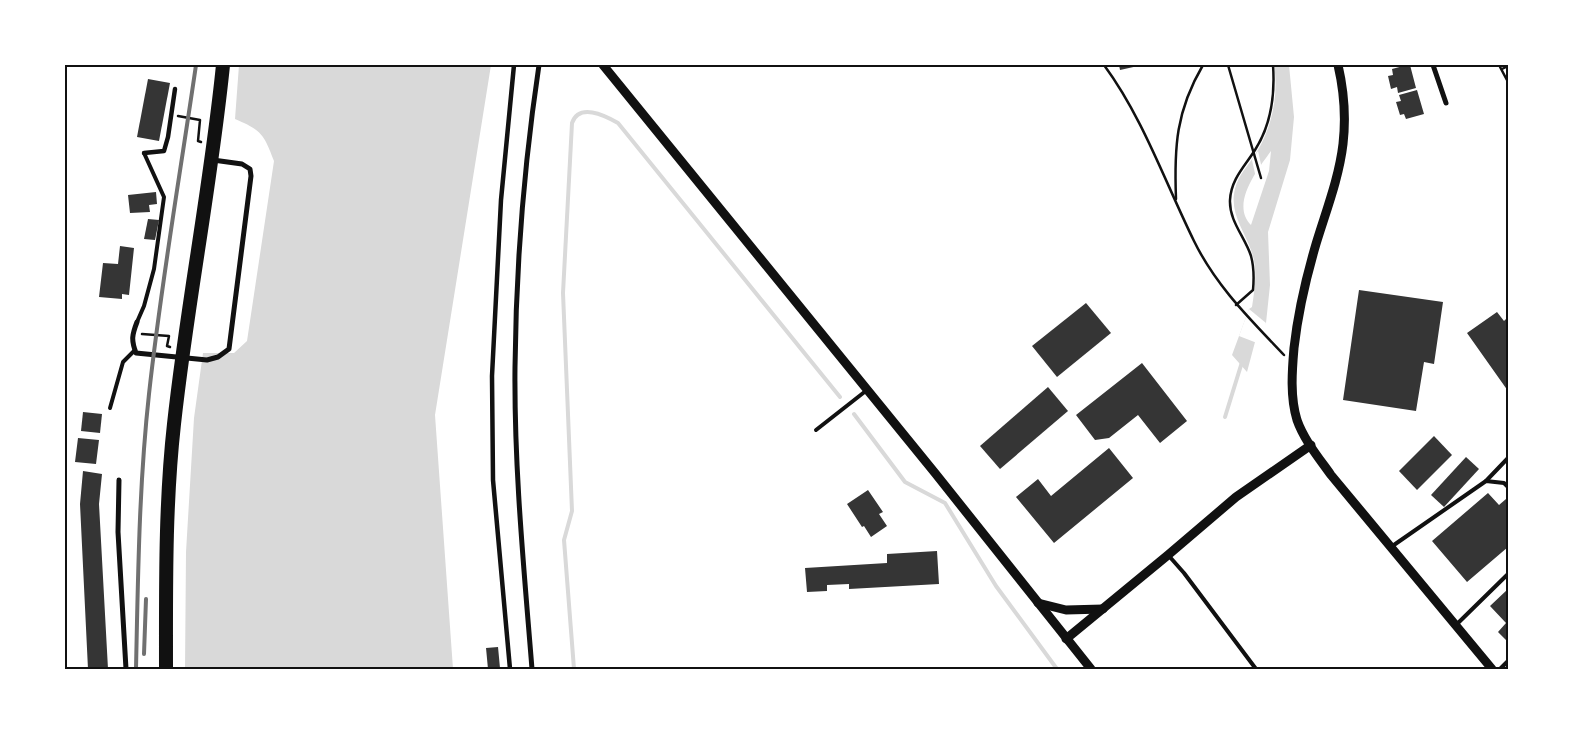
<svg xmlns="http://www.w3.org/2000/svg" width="1573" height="734" font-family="'Source Sans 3',sans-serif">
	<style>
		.water { fill: #d9d9d9; fill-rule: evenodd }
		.pier { fill: #fff }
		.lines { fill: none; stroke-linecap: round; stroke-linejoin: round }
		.stream { stroke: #d9d9d9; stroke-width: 4 }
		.building { fill: #353535 }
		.path { stroke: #111; stroke-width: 2.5 }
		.service { stroke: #111; stroke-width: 4 }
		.pedestrian { stroke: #111; stroke-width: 4.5 }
		.minor { stroke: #111; stroke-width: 5 }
		.tertiary { stroke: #111; stroke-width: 9 }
		.trunk { stroke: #111; stroke-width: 14 }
		.rail { stroke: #707070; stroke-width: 4 }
		.neatline { fill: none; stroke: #111; stroke-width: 2 }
	</style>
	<rect width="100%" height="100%" fill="#fff"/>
	<g class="water">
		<path d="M 239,65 L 491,65 L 435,415 L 453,669 L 185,669 L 186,552 L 194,418 L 203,353 L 234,353 L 247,341 L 274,161 C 264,134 261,130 235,119 Z"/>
		<path d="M 1274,65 L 1289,65 L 1294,117 L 1290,160 L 1268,232 L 1270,285 L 1266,323 L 1255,342 L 1247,372 L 1232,355 L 1249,309 L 1252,307 C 1255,288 1258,268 1251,250 C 1244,230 1229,212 1235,189 C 1238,175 1249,165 1256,153 C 1272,128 1279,94 1274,65 ZM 1271,151 L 1269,171 L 1251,225 C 1230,204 1258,169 1271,151 Z"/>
	</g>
	<g class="pier">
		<path d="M 1258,151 L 1262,169 L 1256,178 L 1252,160 Z"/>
		<path d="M 1249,309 L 1266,323 L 1263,333 L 1257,343 L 1239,336 Z"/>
	</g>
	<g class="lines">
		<g class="stream">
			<path d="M 854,414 L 905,482 L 945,503 L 996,586 L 1057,669"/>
			<path d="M 1225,417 L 1242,362"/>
			<path d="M 574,669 L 564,540 L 572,511 L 563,293 L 572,123 C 579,103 604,115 618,123 L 840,397"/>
		</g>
	</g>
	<g class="building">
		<path d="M 1119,65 L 1138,65 L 1138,66 L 1120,70 Z"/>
		<path d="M 1407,65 L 1410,65 L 1416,88 L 1398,93 L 1397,87 L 1391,89 L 1388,76 L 1393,75 L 1392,69 Z"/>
		<path d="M 148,79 L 170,83 L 159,141 L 137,137 Z"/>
		<path d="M 1417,90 L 1424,114 L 1406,119 L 1404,114 L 1400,115 L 1396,102 L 1401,101 L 1399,95 Z"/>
		<path d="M 156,192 L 157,204 L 149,205 L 150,212 L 130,213 L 128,195 Z"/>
		<path d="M 148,219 L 159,220 L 155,240 L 144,239 Z"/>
		<path d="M 120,246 L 134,248 L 129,295 L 122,294 L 122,299 L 99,297 L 103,263 L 118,264 Z"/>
		<path d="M 1359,290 L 1443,302 L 1434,364 L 1424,362 L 1416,411 L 1343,400 Z"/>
		<path d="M 1086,303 L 1111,333 L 1057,377 L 1032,346 Z"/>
		<path d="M 1497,312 L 1504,321 L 1508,317 L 1508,391 L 1467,333 Z"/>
		<path d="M 1142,363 L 1187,421 L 1160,443 L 1138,415 L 1109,438 L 1095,440 L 1076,415 Z"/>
		<path d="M 1048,387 L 1068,411 L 1000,469 L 980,446 Z"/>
		<path d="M 83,412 L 102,414 L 100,433 L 81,431 Z"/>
		<path d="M 1434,436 L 1452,455 L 1417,490 L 1399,471 Z"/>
		<path d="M 78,438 L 99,440 L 96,464 L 75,462 Z"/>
		<path d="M 1109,448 L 1133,478 L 1054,543 L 1016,497 L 1038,479 L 1051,496 Z"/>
		<path d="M 1466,457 L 1479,469 L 1444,507 L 1431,495 Z"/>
		<path d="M 83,471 L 102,474 L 99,504 L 108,669 L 88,669 L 80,504 Z"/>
		<path d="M 868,490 L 883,512 L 879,514 L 887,526 L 871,537 L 864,526 L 862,527 L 847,504 Z"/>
		<path d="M 1488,493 L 1499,505 L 1506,499 L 1508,501 L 1508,547 L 1467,582 L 1432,541 Z"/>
		<path d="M 937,551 L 939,584 L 849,589 L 849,584 L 827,585 L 827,591 L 807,592 L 805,568 L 887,563 L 887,554 Z"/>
		<path d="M 1508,589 L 1508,642 L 1498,632 L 1506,623 L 1490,606 Z"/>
		<path d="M 498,647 L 500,668 L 488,669 L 486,648 Z"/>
	</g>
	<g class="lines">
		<g class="path">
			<path d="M 1104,65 C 1143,118 1165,182 1194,241 C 1216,286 1250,319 1284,355"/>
			<path d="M 1228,65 L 1261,178"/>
			<path d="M 1499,65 L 1508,82"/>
			<path d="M 1502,69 L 1508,66"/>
			<path d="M 178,116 L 200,120 L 198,141 L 201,142"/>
			<path d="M 1176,199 C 1174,147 1176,111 1203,65"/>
			<path d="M 1236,305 L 1253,290 C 1254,279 1254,267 1251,256 C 1245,237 1229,221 1230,200 C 1231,179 1245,166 1255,150 C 1271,125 1275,93 1273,65"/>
			<path d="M 142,334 L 169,336 L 167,346 L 170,347"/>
		</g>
		<g class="service">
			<path d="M 137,322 L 144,306 L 154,269 L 164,197 L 144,153"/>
			<path d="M 110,408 L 123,362 L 135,350"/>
			<path d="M 816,430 L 867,390"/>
			<path d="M 1486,481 L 1508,458"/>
			<path d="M 1391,547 L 1486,481 L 1504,483 L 1508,487"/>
			<path d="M 1169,556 L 1184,573 L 1256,669"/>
			<path d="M 1457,624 L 1508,574"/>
			<path d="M 1500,669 L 1508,661"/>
		</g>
		<g class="pedestrian">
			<path d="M 144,153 L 164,151 L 168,137 L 175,89"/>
			<path d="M 510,669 L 493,480 L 492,376 L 501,200 L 514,65"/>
		</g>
		<g class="minor">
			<path d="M 1433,65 L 1446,103"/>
			<path d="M 137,322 C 132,335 131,340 136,353 L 207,360 L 218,357 L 229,349 L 251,176 L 250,169 L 242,164 L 213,160"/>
			<path d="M 119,480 L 118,532 L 126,669"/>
			<path d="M 532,669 C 524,569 514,468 515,367 C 516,265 524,165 539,65"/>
		</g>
		<g class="tertiary">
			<path d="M 603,65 L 935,473 L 1091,669"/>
			<path d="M 1338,65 C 1344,91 1346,118 1343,144 C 1339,178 1326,211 1316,244 C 1306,278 1298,312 1294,348 C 1292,371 1290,397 1297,420 C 1304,440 1319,458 1331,475 L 1492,669"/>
			<path d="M 1038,603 L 1066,610 L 1103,609"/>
			<path d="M 1066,639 L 1168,555 L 1236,497 L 1311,445"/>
		</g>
		<path class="trunk" d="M 166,669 C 166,587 165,505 174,424 C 187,304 211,185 223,65"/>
		<g class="rail">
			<path d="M 144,654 L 146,599"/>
			<path d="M 136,669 C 138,577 139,485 149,394 C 161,284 180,175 196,65"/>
		</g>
	</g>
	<rect width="1573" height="734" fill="none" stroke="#ffffff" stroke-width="132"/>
	<rect x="66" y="66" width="1441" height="602" class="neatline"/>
</svg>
